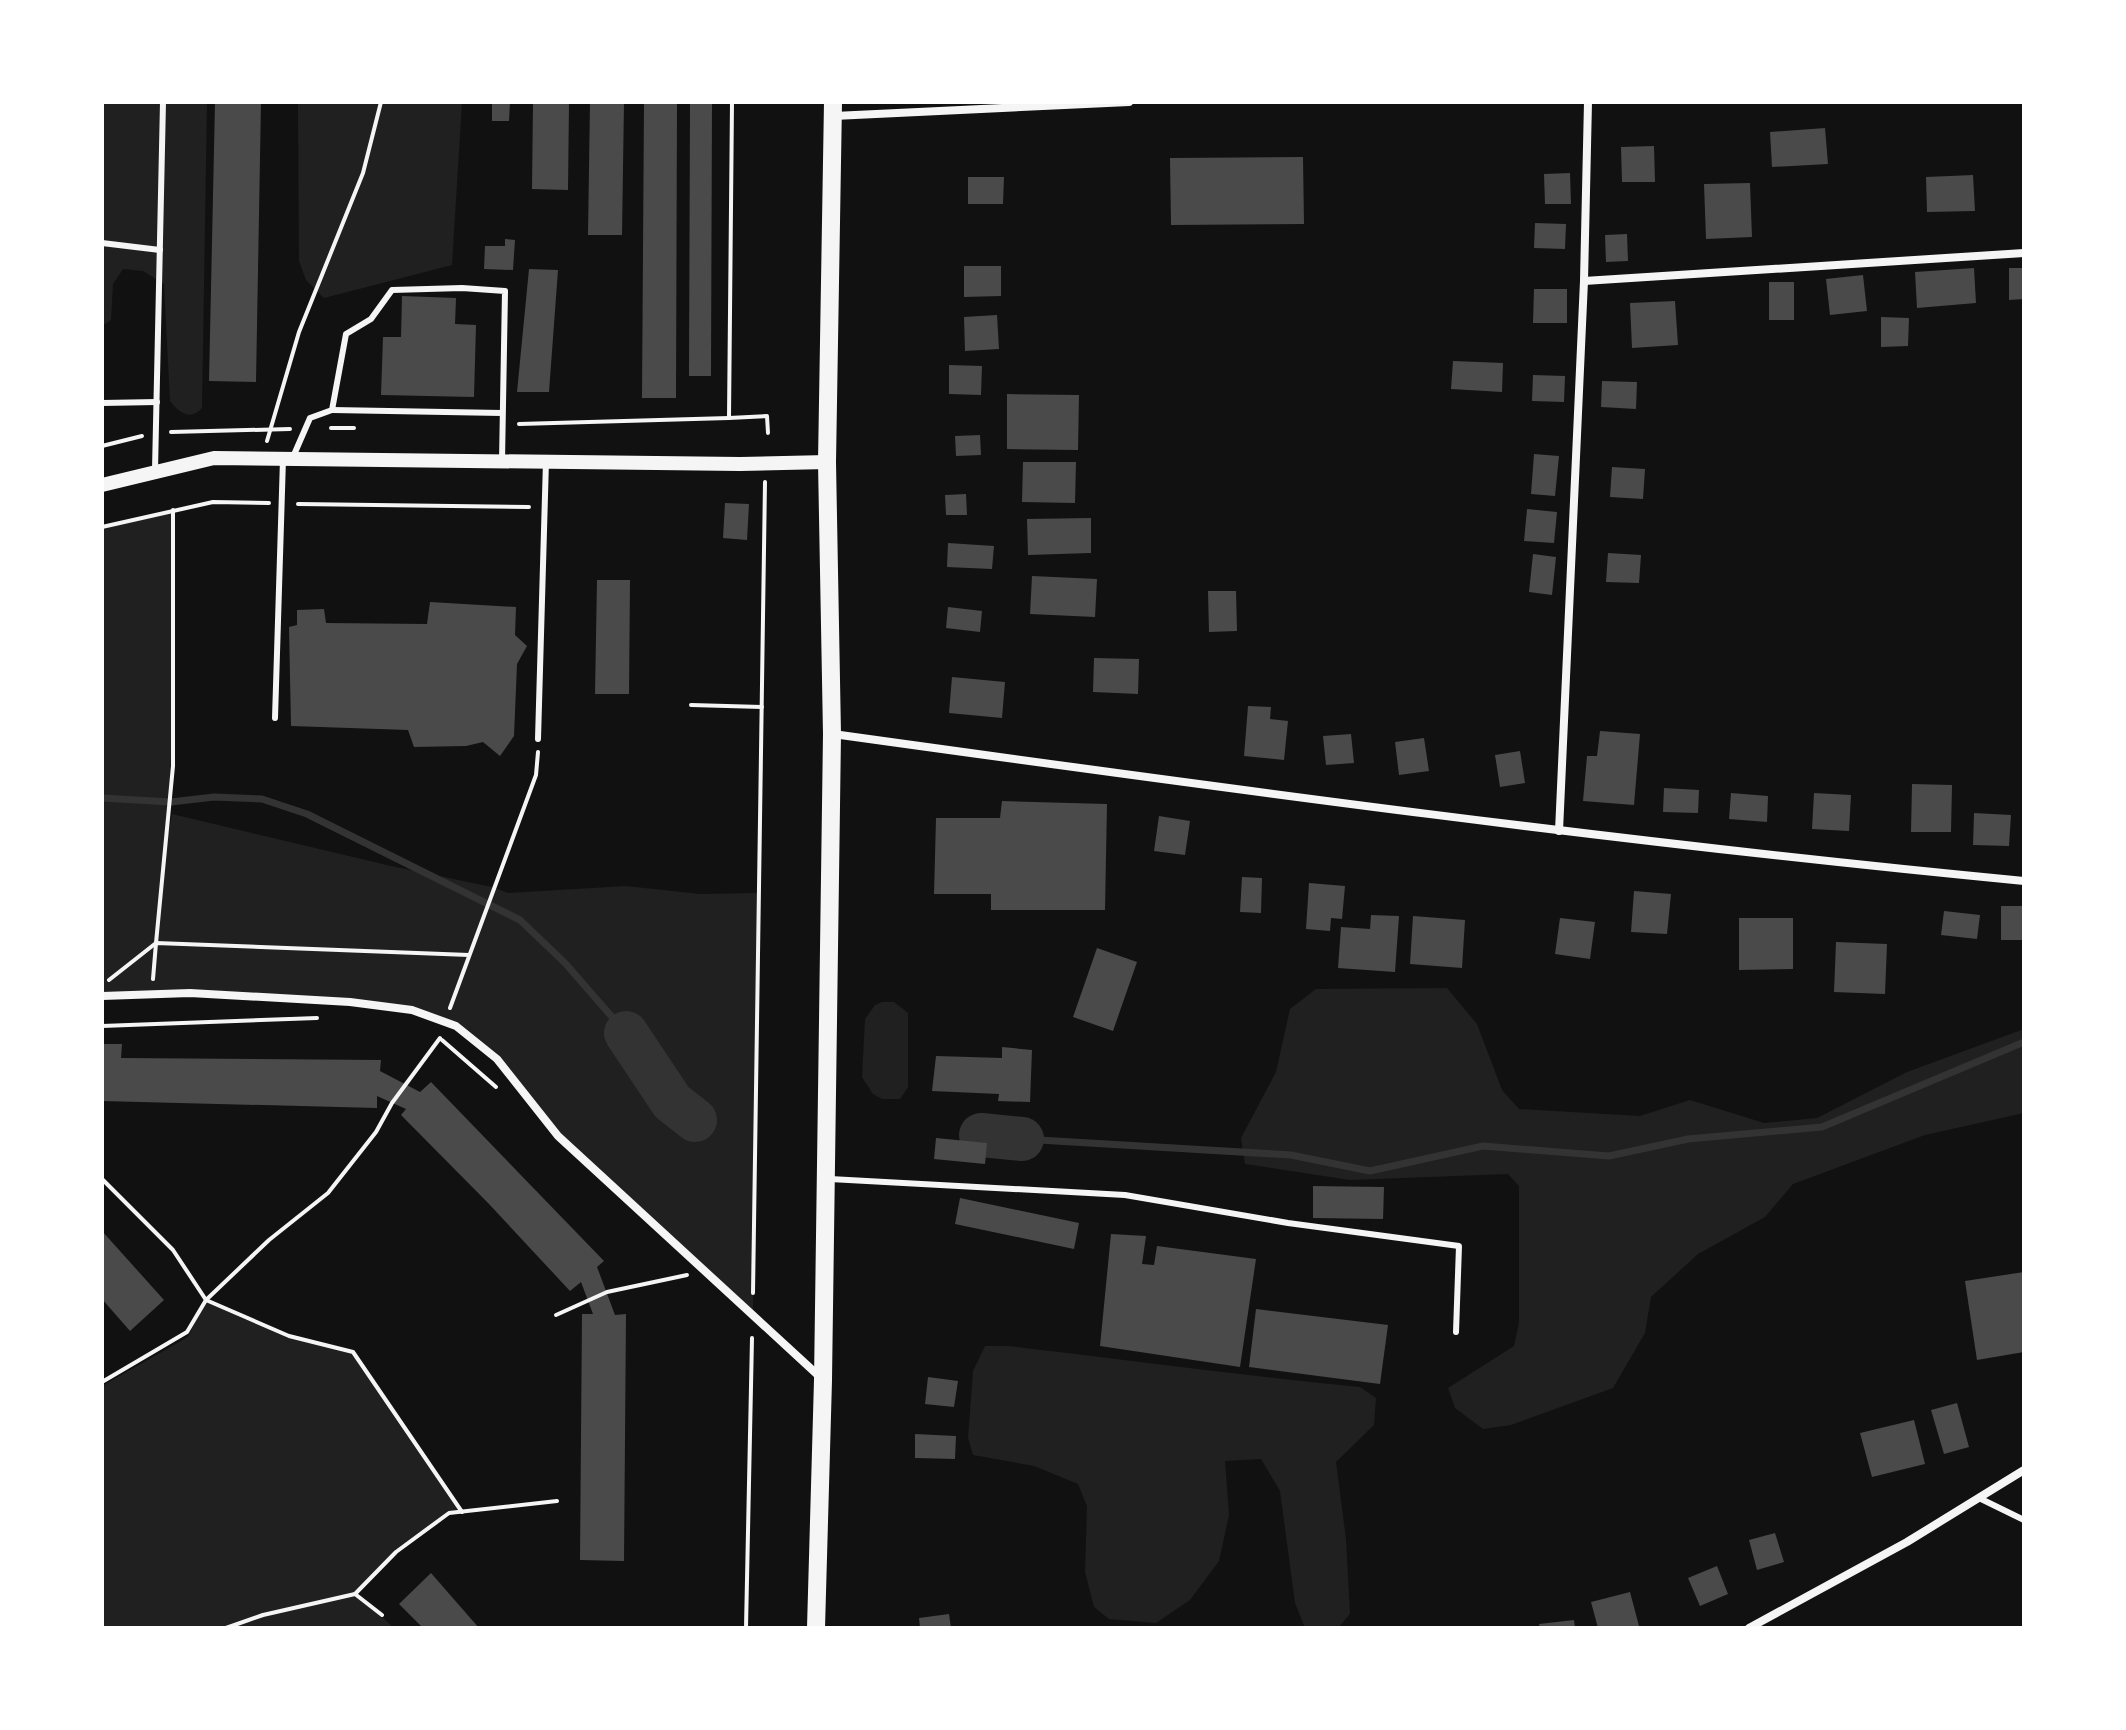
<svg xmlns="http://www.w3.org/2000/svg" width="2126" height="1730" font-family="'Times New Roman',serif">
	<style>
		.green { fill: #202020 }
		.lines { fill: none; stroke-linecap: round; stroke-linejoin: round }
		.stream { stroke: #333; stroke-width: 7 }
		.river { stroke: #333; stroke-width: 44 }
		.building { fill: #4a4a4a }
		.path { stroke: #f5f5f5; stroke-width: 4 }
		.service { stroke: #f5f5f5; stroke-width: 6 }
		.minor { stroke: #f5f5f5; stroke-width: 8 }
		.tertiary { stroke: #f5f5f5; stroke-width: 14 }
		.primary { stroke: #f5f5f5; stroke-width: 18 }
	</style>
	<rect width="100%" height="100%" fill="#111"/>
	<g class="green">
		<path d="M 102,102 L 207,102 L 202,408 C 191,421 179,413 170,401 L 164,284 L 143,271 L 123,269 L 113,284 L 111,320 L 102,326 Z"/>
		<path d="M 298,102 L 462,102 L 452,265 L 324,298 L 306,280 L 299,261 Z"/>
		<path d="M 173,510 L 174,680 L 168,835 L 172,814 L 391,866 L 492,887 L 508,893 L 626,886 L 700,894 L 759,893 L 753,1315 L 558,1136 L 497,1059 L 468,1034 L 412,1010 L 350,1002 L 152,994 L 102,997 L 102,527 Z"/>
		<path d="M 1447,988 L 1477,1024 L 1502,1090 L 1519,1109 L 1640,1116 L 1690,1100 L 1764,1123 L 1817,1118 L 1907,1072 L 2024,1029 L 2024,1113 L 1925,1135 L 1793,1184 L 1765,1217 L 1698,1254 L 1651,1297 L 1645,1333 L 1613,1388 L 1511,1425 L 1483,1429 L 1455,1408 L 1448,1388 L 1514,1346 L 1519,1323 L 1519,1186 L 1508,1174 L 1350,1180 L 1245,1164 L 1241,1138 L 1276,1072 L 1290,1009 L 1316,989 Z"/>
		<path d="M 882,1002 L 894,1002 L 908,1013 L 908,1087 L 900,1099 L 882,1099 L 873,1094 L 862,1077 L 865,1019 L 875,1005 Z"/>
		<path d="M 206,1300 L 289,1336 L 353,1352 L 462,1512 C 428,1516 380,1569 356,1593 L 394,1628 L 102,1628 L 102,1386 L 188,1337 Z"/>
		<path d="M 985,1346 L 1008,1346 C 1125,1359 1242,1376 1360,1387 L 1376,1398 L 1374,1425 L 1336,1462 L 1346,1539 L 1350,1614 L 1338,1628 L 1305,1628 L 1295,1603 L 1280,1491 L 1261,1459 L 1225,1461 L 1229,1515 L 1219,1561 L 1190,1600 L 1156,1623 L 1109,1619 L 1094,1607 L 1085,1572 L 1087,1506 L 1078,1484 L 1034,1466 L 973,1455 L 968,1438 L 973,1371 Z"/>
	</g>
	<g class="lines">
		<g class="stream">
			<path d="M 102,798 L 171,802 L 214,797 L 262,799 L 307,814 L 520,920 L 565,963 L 626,1033"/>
			<path d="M 1022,1139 L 1291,1155 L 1370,1171 L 1483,1146 L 1609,1156 L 1688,1139 L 1822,1127 L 2024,1042"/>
		</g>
		<g class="river">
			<path d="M 626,1033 L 672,1102 L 695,1120"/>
			<path d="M 981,1135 L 1022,1139"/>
		</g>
	</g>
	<g class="building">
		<path d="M 215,102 L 261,102 L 256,382 L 209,381 Z"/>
		<path d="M 492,102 L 510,102 L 509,121 L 492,121 Z"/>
		<path d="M 533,102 L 569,102 L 568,190 L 532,189 Z"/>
		<path d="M 590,102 L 624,102 L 622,235 L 588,235 Z"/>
		<path d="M 644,102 L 677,102 L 676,398 L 642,398 Z"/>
		<path d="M 690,102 L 712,102 L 711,376 L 689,376 Z"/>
		<path d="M 1825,128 L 1828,164 L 1772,167 L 1770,132 Z"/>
		<path d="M 1654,146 L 1655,182 L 1622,182 L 1621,147 Z"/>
		<path d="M 1303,157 L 1304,224 L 1171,225 L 1170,158 Z"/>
		<path d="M 1570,173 L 1571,204 L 1545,204 L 1544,174 Z"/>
		<path d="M 1973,175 L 1975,211 L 1927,212 L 1926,177 Z"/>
		<path d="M 968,177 L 1004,177 L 1003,204 L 968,204 Z"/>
		<path d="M 1750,183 L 1752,237 L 1706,239 L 1704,184 Z"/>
		<path d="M 1535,223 L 1566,224 L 1565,249 L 1534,248 Z"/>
		<path d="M 1627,234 L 1628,261 L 1606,262 L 1605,235 Z"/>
		<path d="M 505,239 L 515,240 L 513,270 L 484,269 L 485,246 L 505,246 Z"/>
		<path d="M 964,266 L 1001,266 L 1001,296 L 964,297 Z"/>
		<path d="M 1974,268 L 1976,303 L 1917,308 L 1915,272 Z"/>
		<path d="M 2009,268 L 2024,268 L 2024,299 L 2009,300 Z"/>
		<path d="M 529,269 L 558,270 L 549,392 L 517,392 Z"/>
		<path d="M 1863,275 L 1867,311 L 1830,315 L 1826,279 Z"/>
		<rect x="1769" y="282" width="25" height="38"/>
		<path d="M 1534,289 L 1567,289 L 1567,323 L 1533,323 Z"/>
		<path d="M 402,296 L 456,298 L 455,324 L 476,325 L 474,397 L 381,395 L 383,337 L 401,337 Z"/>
		<path d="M 1675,301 L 1678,345 L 1632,348 L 1630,303 Z"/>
		<path d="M 997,315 L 999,349 L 965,351 L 964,317 Z"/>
		<path d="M 1881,317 L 1909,318 L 1908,346 L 1881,347 Z"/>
		<path d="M 1453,361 L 1503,363 L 1502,392 L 1451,389 Z"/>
		<path d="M 949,365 L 982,366 L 981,395 L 949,394 Z"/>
		<path d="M 1533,375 L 1565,376 L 1564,402 L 1532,401 Z"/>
		<path d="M 1602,381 L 1637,382 L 1636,409 L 1601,407 Z"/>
		<path d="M 1007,394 L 1079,395 L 1078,450 L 1007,449 Z"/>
		<path d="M 980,435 L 981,455 L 956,456 L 955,436 Z"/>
		<path d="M 1534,454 L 1559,456 L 1555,496 L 1531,494 Z"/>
		<path d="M 1023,462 L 1076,462 L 1075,503 L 1022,502 Z"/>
		<path d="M 1612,467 L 1645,469 L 1643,499 L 1610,497 Z"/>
		<path d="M 966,494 L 967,515 L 946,515 L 945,495 Z"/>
		<path d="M 725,503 L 749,504 L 747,540 L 723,538 Z"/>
		<path d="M 1527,509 L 1557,512 L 1554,543 L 1524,541 Z"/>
		<path d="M 1091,518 L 1091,553 L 1028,555 L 1027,519 Z"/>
		<path d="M 948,543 L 994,546 L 992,569 L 947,567 Z"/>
		<path d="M 1608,553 L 1641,555 L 1639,583 L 1606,582 Z"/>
		<path d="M 1533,554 L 1556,557 L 1552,595 L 1529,592 Z"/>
		<path d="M 1032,576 L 1097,579 L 1095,617 L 1030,614 Z"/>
		<path d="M 597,580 L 630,580 L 629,694 L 595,694 Z"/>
		<path d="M 1208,591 L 1236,591 L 1237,631 L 1209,632 Z"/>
		<path d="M 430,602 L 516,607 L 515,635 L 527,646 L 517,664 L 514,736 L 500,756 L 483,742 L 466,746 L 414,747 L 408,730 L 291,726 L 289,627 L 297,625 L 297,610 L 324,609 L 326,623 L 427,624 Z"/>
		<path d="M 948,607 L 982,611 L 980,632 L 946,628 Z"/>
		<path d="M 1094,658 L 1139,659 L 1138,694 L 1093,692 Z"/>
		<path d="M 952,677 L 1005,682 L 1002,718 L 949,713 Z"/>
		<path d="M 1248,706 L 1271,707 L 1270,719 L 1288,721 L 1284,760 L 1244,756 Z"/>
		<path d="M 1600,731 L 1640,734 L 1634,805 L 1583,801 L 1587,756 L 1597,756 Z"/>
		<path d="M 1351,734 L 1354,763 L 1326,765 L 1323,736 Z"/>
		<path d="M 1424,738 L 1429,771 L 1399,775 L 1395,742 Z"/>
		<path d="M 1520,751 L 1525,783 L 1500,787 L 1495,755 Z"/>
		<path d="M 1912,784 L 1952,785 L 1951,832 L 1911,832 Z"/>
		<path d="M 1664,788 L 1699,790 L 1698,813 L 1663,812 Z"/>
		<path d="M 1731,793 L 1768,796 L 1767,822 L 1729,819 Z"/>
		<path d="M 1814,793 L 1851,795 L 1849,831 L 1812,829 Z"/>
		<path d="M 1002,801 L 1107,804 L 1105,910 L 991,910 L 991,894 L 934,894 L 936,818 L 1000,818 Z"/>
		<path d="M 1974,813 L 2011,815 L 2009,846 L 1973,845 Z"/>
		<path d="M 1159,816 L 1190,821 L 1185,855 L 1154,851 Z"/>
		<path d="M 1242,877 L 1262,878 L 1261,913 L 1240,912 Z"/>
		<path d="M 1309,883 L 1345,886 L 1342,919 L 1331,918 L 1330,931 L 1306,929 Z"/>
		<path d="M 1634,891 L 1671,894 L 1667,934 L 1631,932 Z"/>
		<rect x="2001" y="906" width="23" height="34"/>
		<path d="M 1944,911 L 1980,915 L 1977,939 L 1941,935 Z"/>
		<path d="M 1371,915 L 1399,916 L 1395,972 L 1338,968 L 1341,927 L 1370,929 Z"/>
		<path d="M 1413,916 L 1465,920 L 1462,968 L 1410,964 Z"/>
		<path d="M 1560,918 L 1595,922 L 1590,959 L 1555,954 Z"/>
		<path d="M 1739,918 L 1793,918 L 1793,969 L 1739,970 Z"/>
		<path d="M 1836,942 L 1887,944 L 1885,994 L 1834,992 Z"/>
		<path d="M 1097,948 L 1137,962 L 1113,1031 L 1073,1017 Z"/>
		<path d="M 102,1044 L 122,1044 L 121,1058 L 381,1060 L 380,1071 L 420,1092 L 431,1082 L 604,1261 L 597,1267 L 615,1315 L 626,1314 L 624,1561 L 580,1560 L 582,1314 L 593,1314 L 581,1282 L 570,1291 L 489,1204 L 401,1115 L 406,1109 L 377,1096 L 377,1108 L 102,1101 Z"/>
		<path d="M 1002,1047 L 1032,1050 L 1030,1102 L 998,1101 L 999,1094 L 932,1091 L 936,1056 L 1002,1058 Z"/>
		<path d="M 936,1138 L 987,1143 L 985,1164 L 934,1159 Z"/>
		<path d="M 1313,1186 L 1384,1187 L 1383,1219 L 1313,1218 Z"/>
		<path d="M 960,1198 L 1079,1223 L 1074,1249 L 955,1224 Z"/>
		<path d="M 102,1231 L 164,1300 L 130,1331 L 102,1299 Z"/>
		<path d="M 1111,1234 L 1146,1236 L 1142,1264 L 1154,1265 L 1157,1246 L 1256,1259 L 1240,1367 L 1100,1346 Z"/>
		<path d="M 2024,1272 L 2024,1352 L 1977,1360 L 1965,1281 Z"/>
		<path d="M 1256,1309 L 1388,1325 L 1380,1384 L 1249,1367 Z"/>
		<path d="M 928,1377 L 958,1381 L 954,1407 L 925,1404 Z"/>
		<path d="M 1957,1403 L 1969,1447 L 1944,1454 L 1931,1410 Z"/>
		<path d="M 1914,1420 L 1925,1464 L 1872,1477 L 1860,1433 Z"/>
		<path d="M 915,1434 L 956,1436 L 955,1459 L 915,1458 Z"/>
		<path d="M 1775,1533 L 1784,1562 L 1757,1570 L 1749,1540 Z"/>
		<path d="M 1717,1566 L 1728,1594 L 1700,1606 L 1688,1578 Z"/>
		<path d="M 431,1573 L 479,1628 L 423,1628 L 399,1604 Z"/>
		<path d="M 1630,1592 L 1639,1626 L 1598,1628 L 1591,1602 Z"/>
		<path d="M 949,1614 L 951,1628 L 920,1628 L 919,1618 Z"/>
		<path d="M 1574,1620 L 1575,1628 L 1540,1628 L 1539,1624 Z"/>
	</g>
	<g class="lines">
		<g class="path">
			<path d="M 732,102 L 729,418 L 767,416 L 768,433"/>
			<path d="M 519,424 L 729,418"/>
			<path d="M 331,428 L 354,428"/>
			<path d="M 171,432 L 290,429"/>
			<path d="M 267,441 L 299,332 L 363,173 L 381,102"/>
			<path d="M 102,446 L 142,436"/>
			<path d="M 298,504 L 529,507"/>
			<path d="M 102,527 L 213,502 L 269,503"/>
			<path d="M 691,705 L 762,707"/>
			<path d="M 153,979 L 156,943 L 469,955"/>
			<path d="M 109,980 L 156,943 L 173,766 L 173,510"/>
			<path d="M 450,1008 L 536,775 L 538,752"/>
			<path d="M 102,1026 L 317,1018"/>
			<path d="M 442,1040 L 496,1087"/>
			<path d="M 102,1179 L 173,1250 L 206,1300 L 289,1336 L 353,1352 L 462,1512"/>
			<path d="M 753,1293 L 765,482"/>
			<path d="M 556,1315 L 607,1292 L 687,1275"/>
			<path d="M 102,1382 L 187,1332 L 206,1300 L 269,1240 L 328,1193 L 376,1132 L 392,1103 L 440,1038"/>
			<path d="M 355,1594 L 396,1552 L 449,1513 L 557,1501"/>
			<path d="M 226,1628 L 263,1615 L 355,1594 L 382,1615"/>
			<path d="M 746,1628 L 752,1338"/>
		</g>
		<g class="service">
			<path d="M 102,243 L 160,250"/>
			<path d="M 102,403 L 157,402"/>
			<path d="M 332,410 L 502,413"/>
			<path d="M 293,457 L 310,418 L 332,410 L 346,334 L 371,319 L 392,290 L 462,288 L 505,291 L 502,461"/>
			<path d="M 155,470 L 163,102"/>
			<path d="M 275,718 L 283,459"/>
			<path d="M 538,739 L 546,461"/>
			<path d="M 830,1179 L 1125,1195 L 1288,1223 L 1459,1246 L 1456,1332"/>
			<path d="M 1979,1498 L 2024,1520"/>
		</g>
		<g class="minor">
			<path d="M 834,116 L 1129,102"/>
			<path d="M 1584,281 L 2024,253"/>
			<path d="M 833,734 C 1229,789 1626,843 2024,881"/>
			<path d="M 1559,831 L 1584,281 L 1588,102"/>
			<path d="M 102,996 L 190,993 L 350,1002 L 412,1010 L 456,1026 L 497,1059 L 558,1136 L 820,1377"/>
			<path d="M 1749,1628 L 1907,1542 L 2024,1470"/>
		</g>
		<path class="tertiary" d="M 102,485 L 214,458 L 740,464 L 827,462"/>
		<path class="primary" d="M 816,1628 L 823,1380 L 832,734 L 827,462 L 833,102"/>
	</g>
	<rect width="2126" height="1730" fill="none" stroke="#ffffff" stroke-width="208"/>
</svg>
